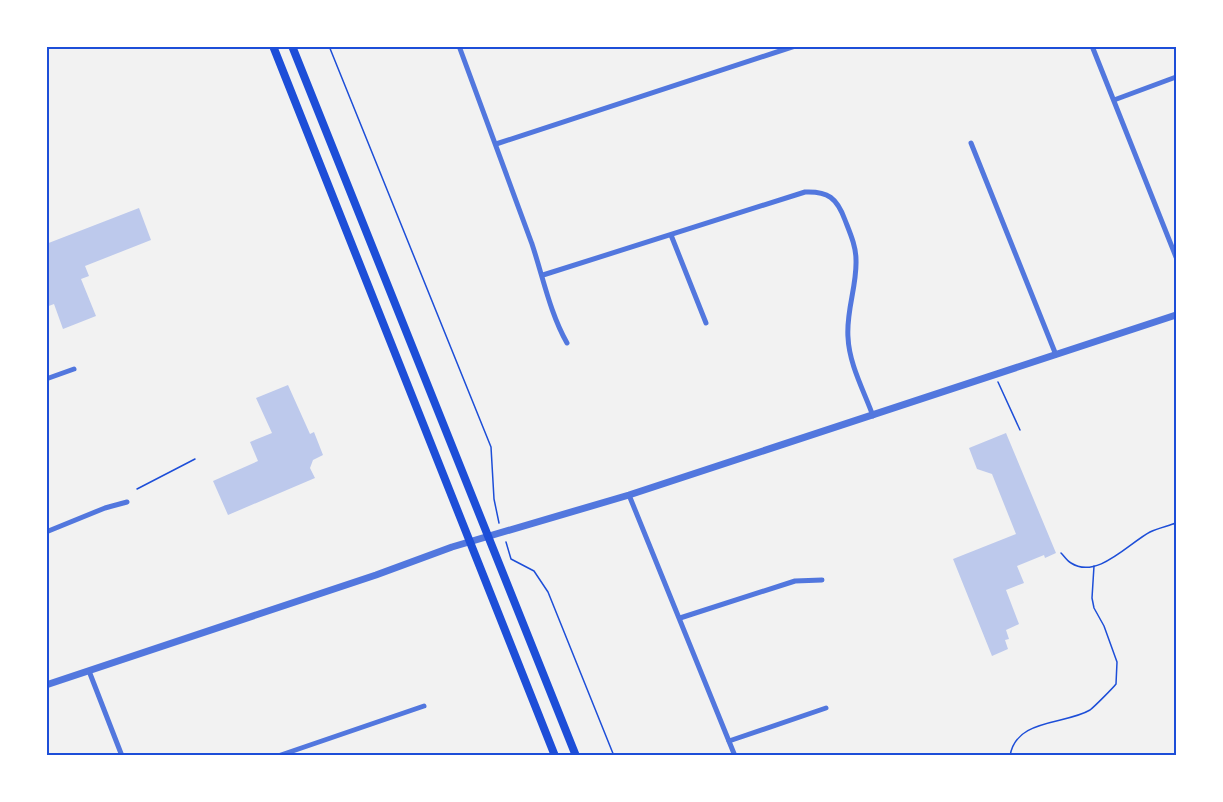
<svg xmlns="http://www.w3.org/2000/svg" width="1223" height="802" font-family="Signika,sans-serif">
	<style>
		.building { fill: #bdc9ec }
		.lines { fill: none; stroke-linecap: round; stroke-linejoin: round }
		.path { stroke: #1d4ed8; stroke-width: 1.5 }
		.minor { stroke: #5277de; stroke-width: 5 }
		.tertiary { stroke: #5277de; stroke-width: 7 }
		.secondary { stroke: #1d4ed8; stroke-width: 8 }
		.neatline { fill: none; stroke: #1d4ed8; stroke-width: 2 }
	</style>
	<rect width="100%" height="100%" fill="#f2f2f2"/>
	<g class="building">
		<path d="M 139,208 L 151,240 L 85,266 L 89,276 L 81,279 L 96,316 L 63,329 L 54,304 L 46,307 L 46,244 Z"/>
		<path d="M 288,385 L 310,434 L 314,432 L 323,455 L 313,460 L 310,468 L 315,478 L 228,515 L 213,481 L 258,461 L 250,442 L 272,433 L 256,398 Z"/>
		<path d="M 1006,433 L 1056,553 L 1045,558 L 1044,555 L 1017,566 L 1024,583 L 1006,590 L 1019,624 L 1006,630 L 1009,639 L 1005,640 L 1008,649 L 992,656 L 953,559 L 1016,534 L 992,474 L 977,469 L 969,448 Z"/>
	</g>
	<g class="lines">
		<g class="path">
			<path d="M 329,46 L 491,447 L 494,499 L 499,523"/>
			<path d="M 998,382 L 1020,430"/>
			<path d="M 137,489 L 195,459"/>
			<path d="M 506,542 L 511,559 L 534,571 L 548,592 L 614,756"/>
			<path d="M 1061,553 C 1064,556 1067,561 1071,563 C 1097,580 1129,543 1150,532 C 1158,528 1168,526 1176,523"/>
			<path d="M 1010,756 C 1016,718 1065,725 1090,710 C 1094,707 1113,688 1116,684 L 1117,662 L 1104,626 L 1094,608 L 1092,598 L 1094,566"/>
		</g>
		<g class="minor">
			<path d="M 459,46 C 484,112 508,178 532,244 C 543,277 550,313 567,343"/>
			<path d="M 1092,46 L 1176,257"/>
			<path d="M 1114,100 L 1176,77"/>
			<path d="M 971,143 L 1056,355"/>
			<path d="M 496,144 L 795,46"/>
			<path d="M 671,235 L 706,323"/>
			<path d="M 543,275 L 805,192 C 828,191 837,198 845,220 C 850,233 856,246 856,260 C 857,286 846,311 848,337 C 849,364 864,391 873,416"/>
			<path d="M 46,379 L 74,369"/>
			<path d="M 629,495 L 735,756"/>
			<path d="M 46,532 L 105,508 L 127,502"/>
			<path d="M 680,618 L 795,581 L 822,580"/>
			<path d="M 89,671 L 122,756"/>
			<path d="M 729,741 L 826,708"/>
			<path d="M 278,756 L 424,706"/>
		</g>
		<path class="tertiary" d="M 46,685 L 376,575 L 452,547 L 629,495 L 1176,315"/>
		<g class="secondary">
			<path d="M 273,46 L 555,756"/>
			<path d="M 292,46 L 576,756"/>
		</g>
	</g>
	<rect width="1223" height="802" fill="none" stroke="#ffffff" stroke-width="96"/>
	<rect x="48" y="48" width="1127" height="706" class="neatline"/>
</svg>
